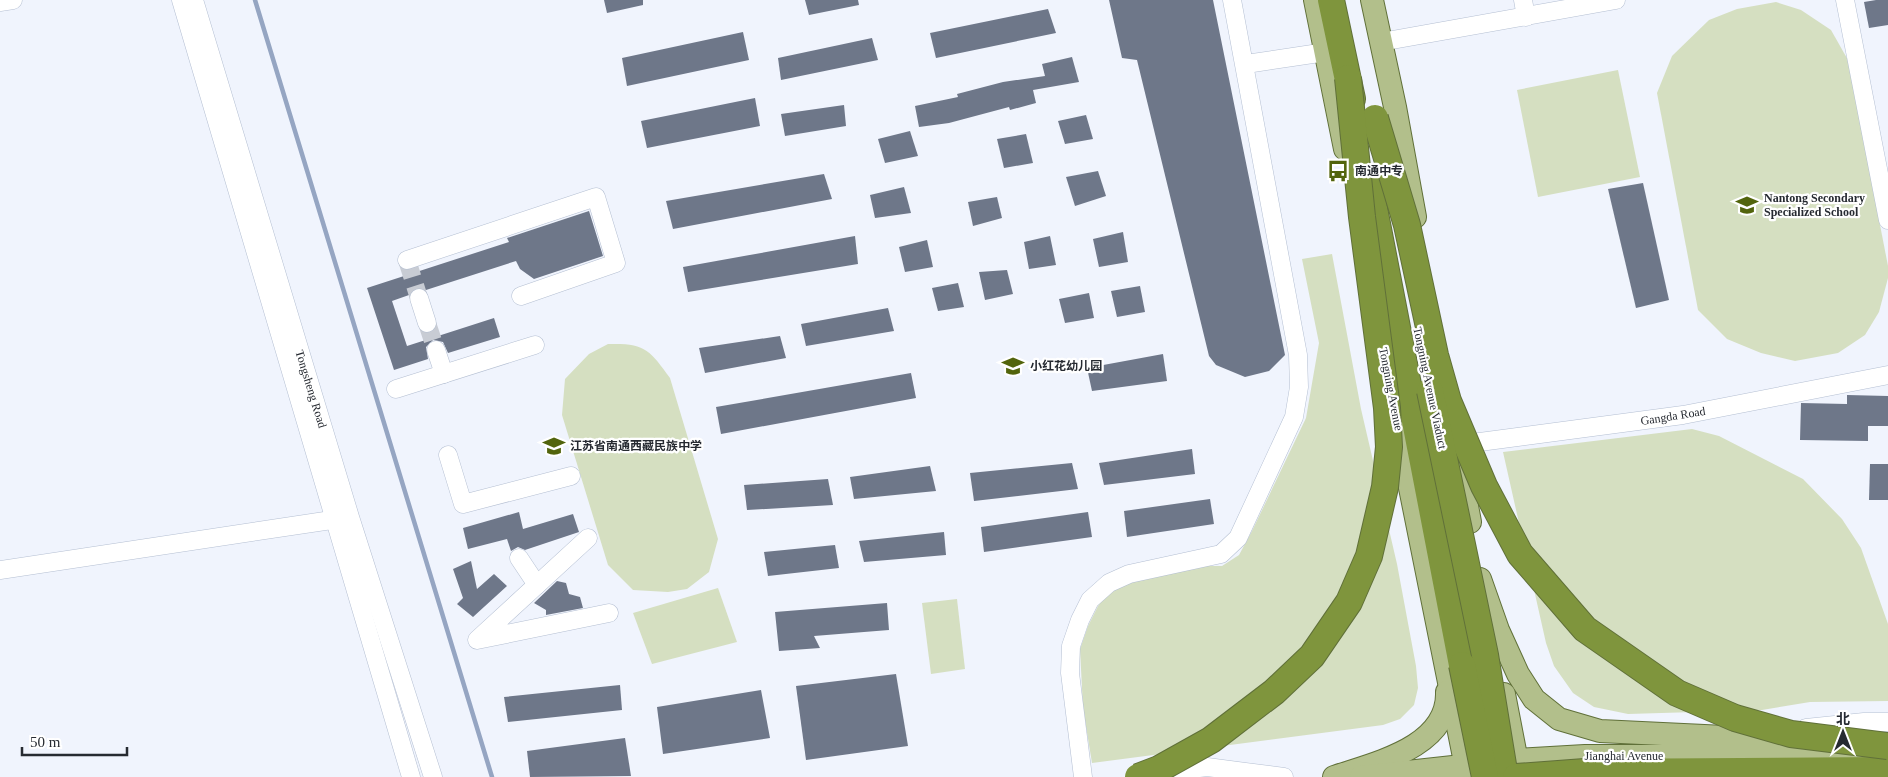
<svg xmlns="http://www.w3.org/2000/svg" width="1888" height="777" font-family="'Times New Roman','Noto Sans SC',serif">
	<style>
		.green { fill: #d5dfc1 }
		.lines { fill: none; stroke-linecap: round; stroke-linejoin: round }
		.stream { stroke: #95a5c2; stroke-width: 4.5 }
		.building { fill: #6e7789 }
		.minor-tunnel { stroke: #c8ccd4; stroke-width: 18; stroke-dasharray: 18 9; stroke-linecap: butt }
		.minor-casing { stroke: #b4bfd2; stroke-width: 19 }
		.major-casing { stroke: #607039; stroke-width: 24 }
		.highway-casing { stroke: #607039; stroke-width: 28 }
		.minor { stroke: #fff; stroke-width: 18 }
		.major { stroke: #b2bf8b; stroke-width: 22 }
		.highway { stroke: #7f953d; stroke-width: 26 }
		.highway-bridge-casing { stroke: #607039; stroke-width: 28; stroke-linecap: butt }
		.highway-bridge { stroke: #7f953d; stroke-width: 26 }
		.labels { text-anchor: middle; stroke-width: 4.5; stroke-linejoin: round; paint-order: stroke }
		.poi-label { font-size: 12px; font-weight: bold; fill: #262a31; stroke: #fff; text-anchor: start }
		.street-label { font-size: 12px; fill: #262a31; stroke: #fff }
	</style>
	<rect width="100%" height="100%" fill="#f0f4fd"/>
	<g class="green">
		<path d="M 1776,2 L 1801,10 L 1831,30 L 1848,60 L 1888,266 L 1888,278 L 1879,312 L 1865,335 L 1838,353 L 1795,361 L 1761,353 L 1727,339 L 1698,310 L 1657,93 L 1672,56 L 1709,20 L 1737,9 Z"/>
		<path d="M 1618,70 L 1640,177 L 1538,197 L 1517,90 Z"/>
		<path d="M 1332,254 L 1361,409 L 1397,564 L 1416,666 L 1418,688 L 1414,705 L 1400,719 L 1383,725 L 1092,763 L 1083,708 L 1080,649 L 1088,626 L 1098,606 L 1109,591 L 1126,582 L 1201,566 L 1222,566 L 1239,555 L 1252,531 L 1306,418 L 1319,343 L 1302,259 Z"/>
		<path d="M 608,344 C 645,343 649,349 670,378 L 718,539 L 709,572 L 687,589 L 668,592 L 633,590 L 608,565 L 562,415 L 565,379 L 589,354 Z"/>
		<path d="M 1692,429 L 1719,436 L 1803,479 L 1842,519 L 1861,548 L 1888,624 L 1888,701 L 1810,702 L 1762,710 L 1628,714 L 1594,707 L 1573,693 L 1554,666 L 1546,643 L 1503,452 Z"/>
		<path d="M 718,588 L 737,642 L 652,664 L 633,613 Z"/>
		<path d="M 957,599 L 965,669 L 931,674 L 922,603 Z"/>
	</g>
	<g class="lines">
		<path class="stream" d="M 255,0 L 492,777"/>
	</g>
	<g class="building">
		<path d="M 604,0 L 643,0 L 643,5 L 607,13 Z"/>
		<path d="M 805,0 L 858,0 L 859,5 L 809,15 Z"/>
		<path d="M 1109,0 L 1213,0 L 1285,355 L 1269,371 L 1245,377 L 1216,365 L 1209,356 L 1137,60 L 1122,58 Z"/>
		<path d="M 1876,0 L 1888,0 L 1888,25 L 1869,28 L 1864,2 Z"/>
		<path d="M 1048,9 L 1056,33 L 936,58 L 930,33 Z"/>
		<path d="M 743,32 L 749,60 L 627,86 L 622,58 Z"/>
		<path d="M 872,38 L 878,60 L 781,80 L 778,58 Z"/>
		<path d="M 1072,57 L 1079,82 L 1033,90 L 1036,103 L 1010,110 L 1009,107 L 949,123 L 919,127 L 915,106 L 958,97 L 957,94 L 1003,82 L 1045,76 L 1042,64 Z"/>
		<path d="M 755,98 L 760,126 L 647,148 L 641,121 Z"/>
		<path d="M 844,105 L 846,126 L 785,136 L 781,114 Z"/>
		<path d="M 1086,115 L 1093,139 L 1065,144 L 1058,121 Z"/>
		<path d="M 910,131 L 918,156 L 885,163 L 878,139 Z"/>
		<path d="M 1026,134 L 1033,163 L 1004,168 L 997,139 Z"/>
		<path d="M 1098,171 L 1106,196 L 1075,206 L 1066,177 Z"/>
		<path d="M 824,174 L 832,199 L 673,229 L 666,201 Z"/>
		<path d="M 1643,183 L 1669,300 L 1636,308 L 1608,189 Z"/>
		<path d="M 904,187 L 911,213 L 875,218 L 870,195 Z"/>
		<path d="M 997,197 L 1002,218 L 973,226 L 968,202 Z"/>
		<path d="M 589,211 L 603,256 L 534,279 L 520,269 L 516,261 L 426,290 L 416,288 L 409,295 L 392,301 L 407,346 L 494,318 L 500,337 L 448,353 L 443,342 L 433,340 L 426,347 L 428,359 L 394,370 L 367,288 L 509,242 L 507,238 Z"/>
		<path d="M 1123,232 L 1128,262 L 1099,267 L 1093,239 Z"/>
		<path d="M 855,236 L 858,264 L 688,292 L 683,267 Z"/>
		<path d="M 1050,236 L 1056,265 L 1029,269 L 1024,242 Z"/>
		<path d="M 927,240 L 933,267 L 905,272 L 899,247 Z"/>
		<path d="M 1007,270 L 1013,294 L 985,300 L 979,272 Z"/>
		<path d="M 958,283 L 964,307 L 938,311 L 932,288 Z"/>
		<path d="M 1140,286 L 1145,312 L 1117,317 L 1111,291 Z"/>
		<path d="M 1089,293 L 1094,318 L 1065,323 L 1059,299 Z"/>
		<path d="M 888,308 L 894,331 L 806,346 L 801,324 Z"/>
		<path d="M 780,336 L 786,358 L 705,373 L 699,348 Z"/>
		<path d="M 1163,354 L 1167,381 L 1092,391 L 1087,368 Z"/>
		<path d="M 911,373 L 916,398 L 721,434 L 716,407 Z"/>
		<path d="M 1847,395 L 1888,396 L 1888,426 L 1868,426 L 1868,441 L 1800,440 L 1801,403 L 1847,404 Z"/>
		<path d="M 1192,449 L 1195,474 L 1104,485 L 1099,463 Z"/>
		<path d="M 1072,463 L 1078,489 L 974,501 L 970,473 Z"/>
		<path d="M 1870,464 L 1888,464 L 1888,500 L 1869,500 Z"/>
		<path d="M 930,466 L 936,491 L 854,499 L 850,477 Z"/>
		<path d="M 828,479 L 833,505 L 747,510 L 744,485 Z"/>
		<path d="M 1210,499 L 1214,524 L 1127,537 L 1124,511 Z"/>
		<path d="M 519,512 L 523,529 L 573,514 L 579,532 L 525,550 L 518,547 L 511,551 L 507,539 L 468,549 L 463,528 Z"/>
		<path d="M 1088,512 L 1092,537 L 984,552 L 981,527 Z"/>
		<path d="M 944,532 L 946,555 L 864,562 L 859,541 Z"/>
		<path d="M 835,545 L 839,568 L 768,576 L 764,552 Z"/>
		<path d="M 471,561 L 477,589 L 494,574 L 507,586 L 473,617 L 457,604 L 463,598 L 453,569 Z"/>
		<path d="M 557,581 L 566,583 L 569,594 L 580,597 L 583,608 L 546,615 L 546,610 L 534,603 Z"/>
		<path d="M 887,603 L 889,630 L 814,636 L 820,648 L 779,651 L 775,612 Z"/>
		<path d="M 896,674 L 908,746 L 806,760 L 796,686 Z"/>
		<path d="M 620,685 L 622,710 L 508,722 L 504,697 Z"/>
		<path d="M 761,690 L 770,738 L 663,754 L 657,707 Z"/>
		<path d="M 625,738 L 631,776 L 530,777 L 527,751 Z"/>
	</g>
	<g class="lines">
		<g class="minor-tunnel">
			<path d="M 407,260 L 419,298"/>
			<path d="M 427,323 L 436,350"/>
		</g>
		<g class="minor-casing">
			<g id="minor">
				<path d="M 181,0 L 411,777"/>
				<path d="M 194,0 L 350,517 L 433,777"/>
				<path d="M 1523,0 L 1526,17"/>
				<path d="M 1845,0 L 1888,220"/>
				<path d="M 0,2 L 13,0"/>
				<path d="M 1381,42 L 1616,0"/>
				<path d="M 1246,64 L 1326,52"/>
				<path d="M 407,260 L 596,197 L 616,263 L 521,296"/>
				<path d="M 419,298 L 427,323"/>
				<path d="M 436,350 L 444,374"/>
				<path d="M 396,389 L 535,345"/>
				<path d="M 1457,445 L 1683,415 L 1888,375"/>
				<path d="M 448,455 L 463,504 L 571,476"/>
				<path d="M 588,538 L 477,640 L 609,613"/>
				<path d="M 519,558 L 537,585"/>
				<path d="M 0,570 L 345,518"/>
				<path d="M 1806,728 L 1864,722 L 1888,722"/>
				<path d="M 1161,773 L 1207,767 L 1284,777"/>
				<path d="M 1083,777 L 1070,673 L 1071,646 L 1080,620 L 1090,600 L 1109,583 L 1129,574 L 1221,554 L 1238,538 L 1294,417 L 1299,387 L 1298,355 L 1232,0"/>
			</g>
		</g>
		<g class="major-casing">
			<g id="major">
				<path d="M 1315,0 L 1345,149"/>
				<path d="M 1372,0 L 1395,107 L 1415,217"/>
				<path d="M 1396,418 L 1468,777"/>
				<path d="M 1453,431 L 1470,522"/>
				<path d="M 1480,579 L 1498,630 L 1518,674 L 1534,699 L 1559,719 L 1600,731 L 1725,737 L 1774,745"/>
				<path d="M 1504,694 L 1520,777"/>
				<path d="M 1334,777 C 1375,763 1449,747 1447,692"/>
				<path d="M 1361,777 L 1517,760 L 1585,756 L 1888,756"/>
			</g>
		</g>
		<g class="highway-casing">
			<g id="highway">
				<path d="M 1331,0 L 1352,99"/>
				<path d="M 1368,177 L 1462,665"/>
				<path d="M 1585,772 L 1888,770"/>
			</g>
		</g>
		<use href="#minor" class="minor"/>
		<use href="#major" class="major"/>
		<use href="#highway" class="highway"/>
		<g class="highway-bridge-casing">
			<g id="highway-bridge">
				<path d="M 1375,118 L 1407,225 L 1435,355 L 1448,401 L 1484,486 L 1520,554 L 1585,629 L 1677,693 L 1735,718 L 1791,734 L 1888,746"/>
				<path d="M 1430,391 L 1485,655 L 1505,777"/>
				<path d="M 1462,665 L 1485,777"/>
				<path d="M 1138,777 L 1159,769 L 1211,740 L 1274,692 L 1312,656 L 1349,602 L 1369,556 L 1385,487 L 1389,447 L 1387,408 L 1362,217 L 1348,78"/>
				<path d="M 1516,777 L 1585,772"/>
			</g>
		</g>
		<use href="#highway-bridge" class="highway-bridge"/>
	</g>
	<defs>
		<g id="bus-bare" transform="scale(1.725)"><path d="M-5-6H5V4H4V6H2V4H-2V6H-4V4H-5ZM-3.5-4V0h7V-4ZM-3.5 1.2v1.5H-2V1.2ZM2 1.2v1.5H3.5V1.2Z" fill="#52640c" stroke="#fff" stroke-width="2.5" paint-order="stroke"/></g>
		<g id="school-bare" transform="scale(1.725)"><path d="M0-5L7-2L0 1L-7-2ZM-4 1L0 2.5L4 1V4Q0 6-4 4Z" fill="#52640c" stroke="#fff" stroke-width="2.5" paint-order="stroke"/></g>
	</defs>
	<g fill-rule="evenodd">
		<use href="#bus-bare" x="1338" y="171"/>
		<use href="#school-bare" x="1747" y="205"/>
		<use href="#school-bare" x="1013" y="366"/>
		<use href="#school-bare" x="554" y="446"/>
	</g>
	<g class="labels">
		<g class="poi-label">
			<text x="1355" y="175">南通中专</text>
			<text x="1764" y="202">Nantong Secondary<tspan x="1764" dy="14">Specialized School</tspan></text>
			<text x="1030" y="370">小红花幼儿园</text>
			<text x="570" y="450">江苏省南通西藏民族中学</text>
		</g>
		<g class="street-label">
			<text transform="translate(1430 388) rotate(78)" y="4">Tongning Avenue Viaduct</text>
			<text transform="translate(311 389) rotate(73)" y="4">Tongsheng Road</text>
			<text transform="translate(1391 389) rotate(79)" y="4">Tongning Avenue</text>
			<text transform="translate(1673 416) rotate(-9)" y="4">Gangda Road</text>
			<text x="1624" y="760">Jianghai Avenue</text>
		</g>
	</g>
	<g transform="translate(1843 732)" stroke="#ffffff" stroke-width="4" paint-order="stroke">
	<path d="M0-4L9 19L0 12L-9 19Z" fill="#262a31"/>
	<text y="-8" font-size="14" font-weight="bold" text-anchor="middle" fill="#262a31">北</text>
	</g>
	<path d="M22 747v8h105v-8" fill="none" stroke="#262a31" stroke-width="2.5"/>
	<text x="30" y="747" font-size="15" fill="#262a31" stroke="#ffffff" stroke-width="4" paint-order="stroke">50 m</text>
</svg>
